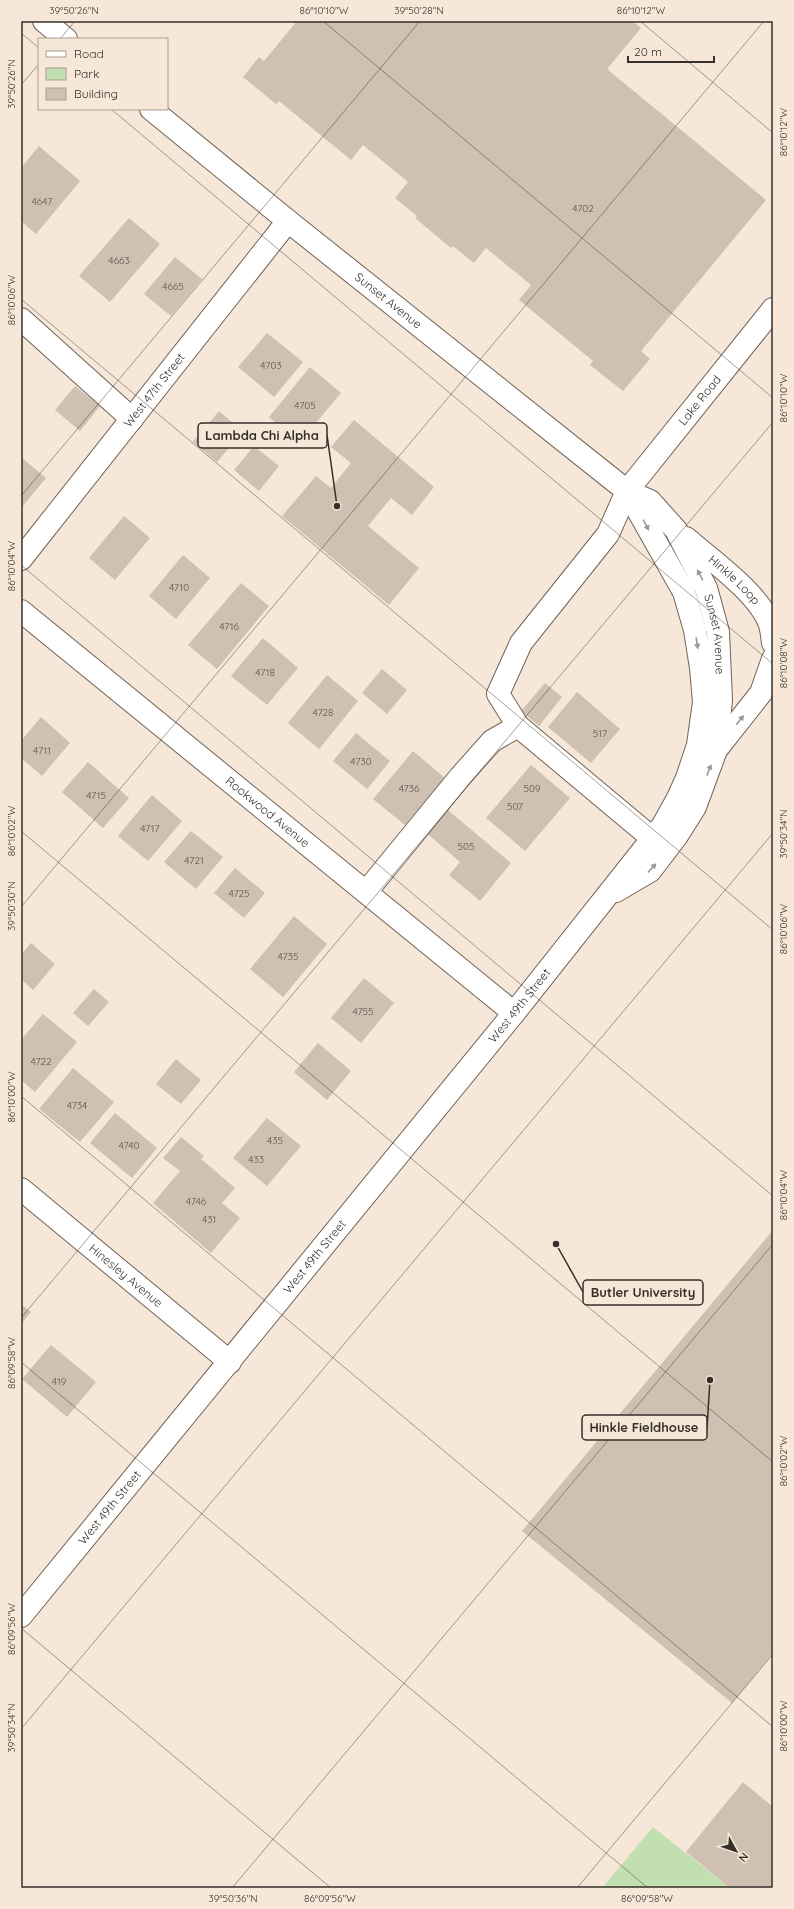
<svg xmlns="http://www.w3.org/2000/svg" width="794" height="1909" font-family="Quicksand,sans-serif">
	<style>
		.green { fill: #c2dfaf }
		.building { fill: #cfc0b1 }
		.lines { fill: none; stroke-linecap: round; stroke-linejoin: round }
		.minor-casing { stroke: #716356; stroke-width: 24 }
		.minor { stroke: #fff; stroke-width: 22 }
		.oneway { fill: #9a9894 }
		.ticks { fill: none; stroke: #36302a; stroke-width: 1; stroke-opacity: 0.45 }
		.labels { text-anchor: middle; stroke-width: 3; stroke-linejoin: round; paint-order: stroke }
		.number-label { font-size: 10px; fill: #5c544c }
		.street-label { font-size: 12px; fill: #36302a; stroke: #f7e7d8 }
		.leader { fill: none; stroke: #36302a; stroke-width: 1.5 }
		.callout-dot { fill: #36302a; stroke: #f7e7d8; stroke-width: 1.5 }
		.callout { fill: #f7e7d8; stroke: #36302a; stroke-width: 1.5 }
		.callout-label { font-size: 13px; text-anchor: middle; font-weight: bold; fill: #36302a }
		.neatline { fill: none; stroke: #36302a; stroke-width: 1.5 }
		.ticks-label { font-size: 10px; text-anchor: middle; fill: #36302a }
	</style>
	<rect width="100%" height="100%" fill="#f7e7d8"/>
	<path class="green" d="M 653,1827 L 730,1888 L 602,1888 Z"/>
	<g class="building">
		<path d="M 297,21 L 632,21 L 641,28 L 607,69 L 766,200 L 641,351 L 650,359 L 623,391 L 590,365 L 593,361 L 519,300 L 531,285 L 486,248 L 474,263 L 453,246 L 451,248 L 415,218 L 417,216 L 395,198 L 408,182 L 363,145 L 351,160 L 279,101 L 276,104 L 243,77 L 259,57 L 264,61 Z"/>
		<path d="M 39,146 L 80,181 L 36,234 L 21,221 L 21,168 Z"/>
		<path d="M 129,218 L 160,244 L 110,302 L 79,276 Z"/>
		<path d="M 175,257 L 202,279 L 171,316 L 144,294 Z"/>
		<path d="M 267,333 L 303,362 L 274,397 L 238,367 Z"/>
		<path d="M 310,367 L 341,393 L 299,443 L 269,417 Z"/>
		<path d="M 75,386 L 100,406 L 80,431 L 55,410 Z"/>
		<path d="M 219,411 L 243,432 L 217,462 L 193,442 Z"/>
		<path d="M 354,420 L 434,487 L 412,515 L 391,498 L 368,526 L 419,568 L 389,605 L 282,516 L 316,476 L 331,488 L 351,463 L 331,447 Z"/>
		<path d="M 254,446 L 279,466 L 259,491 L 234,470 Z"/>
		<path d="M 21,457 L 46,478 L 21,508 Z"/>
		<path d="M 124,516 L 150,538 L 115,580 L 89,558 Z"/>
		<path d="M 183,555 L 210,578 L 176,619 L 149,596 Z"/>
		<path d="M 241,583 L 269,606 L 217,669 L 188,645 Z"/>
		<path d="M 263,638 L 298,668 L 267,705 L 231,676 Z"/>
		<path d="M 382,669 L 407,690 L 387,714 L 362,693 Z"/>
		<path d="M 327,675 L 358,701 L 319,749 L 288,723 Z"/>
		<path d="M 545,683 L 562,697 L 539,726 L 521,711 Z"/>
		<path d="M 577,692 L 620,729 L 591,763 L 548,727 Z"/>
		<path d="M 41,717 L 70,743 L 42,776 L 21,758 L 21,741 Z"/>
		<path d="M 356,733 L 390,761 L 367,789 L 333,761 Z"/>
		<path d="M 413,751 L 445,778 L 405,825 L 373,799 Z"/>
		<path d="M 88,762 L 129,798 L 103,828 L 62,792 Z"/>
		<path d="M 531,765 L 570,798 L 525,851 L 486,818 Z"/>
		<path d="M 152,795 L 182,821 L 148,861 L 118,836 Z"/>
		<path d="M 443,806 L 511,863 L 480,901 L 449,875 L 460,862 L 423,830 Z"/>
		<path d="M 191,831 L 223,857 L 196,889 L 164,862 Z"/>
		<path d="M 235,868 L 265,893 L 244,918 L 214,893 Z"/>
		<path d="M 294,916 L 327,944 L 283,997 L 250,969 Z"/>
		<path d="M 31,943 L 55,964 L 33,990 L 21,979 L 21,955 Z"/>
		<path d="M 364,978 L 394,1003 L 361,1043 L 331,1018 Z"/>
		<path d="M 94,989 L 109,1002 L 88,1026 L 73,1013 Z"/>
		<path d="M 43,1014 L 77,1042 L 35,1092 L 21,1080 L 21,1040 Z"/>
		<path d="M 318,1043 L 351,1071 L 327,1100 L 294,1072 Z"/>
		<path d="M 176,1059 L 201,1080 L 181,1104 L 156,1084 Z"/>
		<path d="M 73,1068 L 114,1102 L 80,1142 L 39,1109 Z"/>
		<path d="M 115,1113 L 157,1148 L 132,1178 L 90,1143 Z"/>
		<path d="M 267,1118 L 301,1146 L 267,1186 L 233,1158 Z"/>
		<path d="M 181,1137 L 204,1156 L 201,1159 L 235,1188 L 222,1203 L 240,1218 L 211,1253 L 153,1203 L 180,1171 L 163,1158 Z"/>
		<path d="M 773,1230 L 773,1653 L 732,1703 L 522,1531 Z"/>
		<path d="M 21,1304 L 31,1312 L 21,1324 Z"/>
		<path d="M 51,1345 L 96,1382 L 67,1417 L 22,1379 Z"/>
		<path d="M 743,1782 L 773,1807 L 773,1888 L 730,1888 L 686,1852 Z"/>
	</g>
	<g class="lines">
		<g class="minor-casing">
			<g id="minor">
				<path d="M 44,21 L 66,39"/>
				<path id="s1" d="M 151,109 L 288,221 L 627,491 L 650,501 L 676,530 L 706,588 L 718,632 L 721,700 L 716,750 L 695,807 L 676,837 L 650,871 L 616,891"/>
				<path d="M 21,319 L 132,419"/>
				<path id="s2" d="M 686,538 C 710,559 760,594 770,625 C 772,631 772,637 773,643"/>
				<path id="s3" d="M 21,559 L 288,221"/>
				<path id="s4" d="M 21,611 L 514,1013"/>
				<path d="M 716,750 L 761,693 L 773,659"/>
				<path id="s5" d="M 652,838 L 518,726 L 498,694 L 521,643 L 608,534 L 627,491 L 773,309"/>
				<path d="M 366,892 L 460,777 L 492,741 L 518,726"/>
				<path id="s6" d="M 21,1189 L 230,1362"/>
				<path id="s7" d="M 21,1616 L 514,1013 L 663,825 L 678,798 L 687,778 L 698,745 L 704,702 L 701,668 L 695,630 L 684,592 L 627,491"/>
			</g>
		</g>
		<use href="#minor" class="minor"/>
	</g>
	<defs><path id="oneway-solid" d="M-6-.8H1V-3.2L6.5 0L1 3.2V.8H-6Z"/></defs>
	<g class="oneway">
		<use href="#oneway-solid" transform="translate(646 525) rotate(62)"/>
		<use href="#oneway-solid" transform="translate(700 575) rotate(-118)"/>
		<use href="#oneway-solid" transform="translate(697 643) rotate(81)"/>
		<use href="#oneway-solid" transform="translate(740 720) rotate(-52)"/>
		<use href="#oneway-solid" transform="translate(709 770) rotate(-70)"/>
		<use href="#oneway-solid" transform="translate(652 868) rotate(-47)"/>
	</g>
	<path class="ticks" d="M 323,21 L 773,398M 640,21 L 773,133M 21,33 L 39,48M 60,39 L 75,21M 21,85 L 39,64M 111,109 L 773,664M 21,299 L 773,930M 21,496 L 420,21M 21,565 L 773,1196M 21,831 L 773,1462M 21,907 L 764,21M 21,1096 L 773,1727M 21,1318 L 773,422M 21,1362 L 648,1888M 21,1628 L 331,1888M 21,1729 L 773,833M 232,1888 L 773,1244M 577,1888 L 773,1654"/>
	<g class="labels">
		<g class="number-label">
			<text x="42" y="205">4647</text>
			<text x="583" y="212">4702</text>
			<text x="119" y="264">4663</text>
			<text x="173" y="290">4665</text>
			<text x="271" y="369">4703</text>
			<text x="305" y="409">4705</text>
			<text x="179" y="591">4710</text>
			<text x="229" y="630">4716</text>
			<text x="265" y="676">4718</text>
			<text x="323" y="716">4728</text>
			<text x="600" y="737">517</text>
			<text x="42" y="754">4711</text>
			<text x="361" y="765">4730</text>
			<text x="409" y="792">4736</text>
			<text x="532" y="792">509</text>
			<text x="96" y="799">4715</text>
			<text x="515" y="810">507</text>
			<text x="150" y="832">4717</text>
			<text x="466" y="850">505</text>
			<text x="194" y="864">4721</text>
			<text x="239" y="897">4725</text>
			<text x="288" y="960">4735</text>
			<text x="363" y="1015">4755</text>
			<text x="41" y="1065">4722</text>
			<text x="77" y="1109">4734</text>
			<text x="275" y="1144">435</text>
			<text x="129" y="1149">4740</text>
			<text x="256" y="1163">433</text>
			<text x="196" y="1205">4746</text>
			<text x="209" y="1223">431</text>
			<text x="59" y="1385">419</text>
		</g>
		<g class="street-label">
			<text dy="4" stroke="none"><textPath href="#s1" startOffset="305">Sunset Avenue</textPath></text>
			<text dy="4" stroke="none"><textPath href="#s3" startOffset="215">West 47th Street</textPath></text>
			<text dy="4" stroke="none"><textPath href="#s5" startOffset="571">Lake Road</textPath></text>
			<text dy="4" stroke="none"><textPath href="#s2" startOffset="64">Hinkle Loop</textPath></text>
			<text dy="4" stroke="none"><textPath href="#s1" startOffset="787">Sunset Avenue</textPath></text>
			<text dy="4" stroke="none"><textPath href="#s4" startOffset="318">Rookwood Avenue</textPath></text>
			<text dy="4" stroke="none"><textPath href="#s7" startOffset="788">West 49th Street</textPath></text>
			<text dy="4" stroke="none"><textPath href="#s7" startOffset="464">West 49th Street</textPath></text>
			<text dy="4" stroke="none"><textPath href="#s6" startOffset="136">Hinesley Avenue</textPath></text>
			<text dy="4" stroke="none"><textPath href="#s7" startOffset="140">West 49th Street</textPath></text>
		</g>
	</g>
	<path class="leader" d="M337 506L327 435M556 1244L583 1292M710 1380L707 1428"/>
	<g class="callout-dot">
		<circle cx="337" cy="506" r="4"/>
		<circle cx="556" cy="1244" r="4"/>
		<circle cx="710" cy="1380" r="4"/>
	</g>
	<g class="callout">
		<rect x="198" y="423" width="129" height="25" rx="4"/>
		<rect x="583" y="1280" width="120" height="25" rx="4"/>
		<rect x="582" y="1415" width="125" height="25" rx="4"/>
	</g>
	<g class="callout-label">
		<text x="262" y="440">Lambda Chi Alpha</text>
		<text x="643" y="1297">Butler University</text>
		<text x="644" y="1432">Hinkle Fieldhouse</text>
	</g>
	<rect width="794" height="1909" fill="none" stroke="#f7e7d8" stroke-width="44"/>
	<rect x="38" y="38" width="130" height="72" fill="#f7e7d8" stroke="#aa9e92"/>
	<rect x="46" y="51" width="20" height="6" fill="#ffffff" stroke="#aa9e92"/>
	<text x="74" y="58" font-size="12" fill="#36302a">Road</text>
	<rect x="46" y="68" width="20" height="12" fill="#c2dfaf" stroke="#aa9e92"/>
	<text x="74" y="78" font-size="12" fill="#36302a">Park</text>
	<rect x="46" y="88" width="20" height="12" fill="#cfc0b1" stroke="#aa9e92"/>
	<text x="74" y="98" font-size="12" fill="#36302a">Building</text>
	<g transform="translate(736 1851) rotate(130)" stroke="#f7e7d8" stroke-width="3" paint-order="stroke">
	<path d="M0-3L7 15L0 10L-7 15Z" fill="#36302a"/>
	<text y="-6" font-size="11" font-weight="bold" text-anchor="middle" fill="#36302a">N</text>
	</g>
	<path d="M628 56v6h86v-6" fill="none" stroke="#36302a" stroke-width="2"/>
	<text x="634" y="56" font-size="12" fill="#36302a" stroke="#f7e7d8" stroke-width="3" paint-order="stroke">20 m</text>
	<rect x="22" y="22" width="750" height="1865" class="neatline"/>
	<g class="ticks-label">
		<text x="74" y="14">39°50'26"N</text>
		<text x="324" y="14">86°10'10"W</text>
		<text x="419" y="14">39°50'28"N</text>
		<text x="641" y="14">86°10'12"W</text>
		<text transform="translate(11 84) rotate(-90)" y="4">39°50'26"N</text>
		<text transform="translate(783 132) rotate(-90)" y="4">86°10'12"W</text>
		<text transform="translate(11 300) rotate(-90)" y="4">86°10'06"W</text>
		<text transform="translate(783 398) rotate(-90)" y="4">86°10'10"W</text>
		<text transform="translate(11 566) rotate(-90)" y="4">86°10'04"W</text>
		<text transform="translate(783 663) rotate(-90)" y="4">86°10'08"W</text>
		<text transform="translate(11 831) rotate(-90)" y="4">86°10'02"W</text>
		<text transform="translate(783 834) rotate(-90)" y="4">39°50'34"N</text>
		<text transform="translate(11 906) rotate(-90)" y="4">39°50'30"N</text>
		<text transform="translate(783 929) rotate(-90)" y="4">86°10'06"W</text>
		<text transform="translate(11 1097) rotate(-90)" y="4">86°10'00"W</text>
		<text transform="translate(783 1195) rotate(-90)" y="4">86°10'04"W</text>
		<text transform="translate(11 1363) rotate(-90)" y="4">86°09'58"W</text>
		<text transform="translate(783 1461) rotate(-90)" y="4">86°10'02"W</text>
		<text transform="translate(11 1629) rotate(-90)" y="4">86°09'56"W</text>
		<text transform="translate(783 1726) rotate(-90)" y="4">86°10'00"W</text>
		<text transform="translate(11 1728) rotate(-90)" y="4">39°50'34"N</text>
		<text x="233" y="1902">39°50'36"N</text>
		<text x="330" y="1902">86°09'56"W</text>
		<text x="647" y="1902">86°09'58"W</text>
	</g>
</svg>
